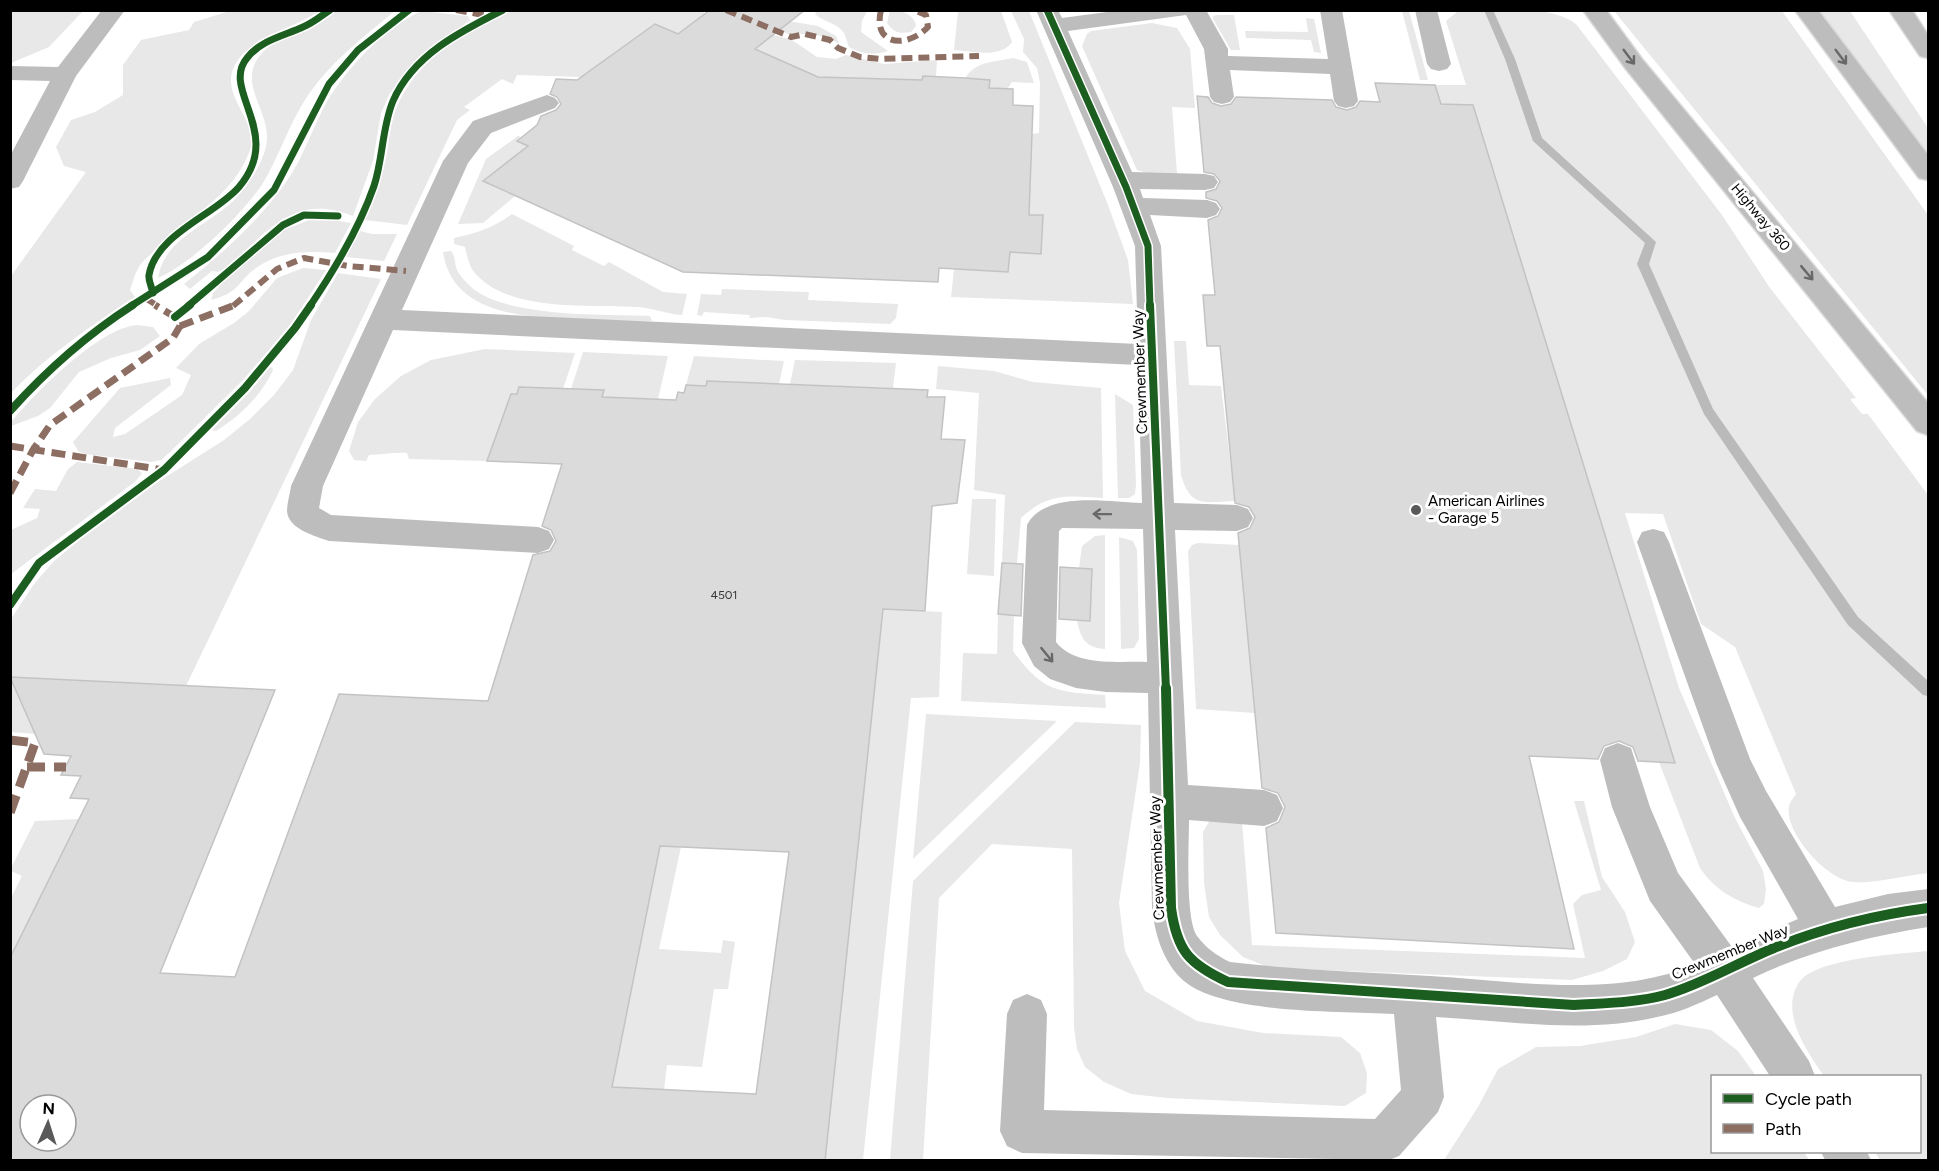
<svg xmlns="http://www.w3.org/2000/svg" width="1939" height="1171" font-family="Figtree,sans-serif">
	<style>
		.green { fill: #e8e8e8 }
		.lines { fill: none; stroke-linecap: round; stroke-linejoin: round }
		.stream { fill: #bababa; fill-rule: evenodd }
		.building { fill: #dbdbdb; stroke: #c3c3c3; stroke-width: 1.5; fill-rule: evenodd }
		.major-casing { stroke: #dbdbdb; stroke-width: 3 }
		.highway-casing { stroke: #dbdbdb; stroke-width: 3 }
		.minor { fill: #bdbdbd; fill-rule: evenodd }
		.major { fill: #bdbdbd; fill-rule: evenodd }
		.highway { fill: #bdbdbd; fill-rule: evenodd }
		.quiet-far2 { stroke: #8d6e63; stroke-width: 6; stroke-dasharray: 11 6; stroke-linecap: butt }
		.quiet-far1 { stroke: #8d6e63; stroke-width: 7; stroke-dasharray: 14 7; stroke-linecap: butt }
		.quiet { stroke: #8d6e63; stroke-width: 9; stroke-dasharray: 18 9; stroke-linecap: butt }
		.cycleway-far2-casing { stroke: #fff; stroke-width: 10 }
		.cycleway-far1-casing { stroke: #fff; stroke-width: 12 }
		.cycleway-casing { stroke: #fff; stroke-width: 14 }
		.cycleway-far2 { stroke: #1b5e20; stroke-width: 7 }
		.cycleway-far1 { stroke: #1b5e20; stroke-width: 8 }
		.cycleway { stroke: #1b5e20; stroke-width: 10 }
		.oneway { stroke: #686868 }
		.poi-dot { fill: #595959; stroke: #fff; stroke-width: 2 }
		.labels { text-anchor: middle; stroke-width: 6; stroke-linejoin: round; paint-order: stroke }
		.number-label { font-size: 12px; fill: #373737 }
		.far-street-label { font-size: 14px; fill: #000; stroke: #fff }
		.street-label { font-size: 15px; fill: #000; stroke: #fff }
		.poi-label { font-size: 15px; fill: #000; stroke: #fff; text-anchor: start }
	</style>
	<rect width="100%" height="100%" fill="#fff"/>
	<g class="green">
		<path d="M 11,10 L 83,10 L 83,11 L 49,47 L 11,63 Z"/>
		<path d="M 890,10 C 901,10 914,14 916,26 L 911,32 C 900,34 894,33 887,23 Z"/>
		<path d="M 230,11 L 320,11 C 297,26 258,36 241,56 C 210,92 262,119 250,150 C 234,196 189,216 156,249 C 151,255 141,261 138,269 C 134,275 133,283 130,290 L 135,297 C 91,326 47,355 11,393 L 11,276 L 86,172 L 64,166 L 56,147 L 71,120 L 95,112 L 123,95 L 123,65 L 141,40 L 189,30 L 194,22 Z"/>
		<path d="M 335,11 L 395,11 C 361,39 325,66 302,105 C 287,130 278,158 263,183 C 244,213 191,264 158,278 C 164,237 211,225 236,198 C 249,184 262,165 266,146 C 274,112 232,82 264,51 C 279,37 301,36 317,25 C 324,21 329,15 335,11 Z"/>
		<path d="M 421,11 L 468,16 L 470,20 L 418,59 L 390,93 L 381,113 L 373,161 L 353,216 C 293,192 267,233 226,268 L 218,272 L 212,271 L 190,289 L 184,284 C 224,252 264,217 292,173 C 304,153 312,131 322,111 C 341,73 383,29 421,11 Z"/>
		<path d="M 512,11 L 703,11 L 708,21 L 678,34 L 655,24 L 581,77 L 517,75 L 513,84 L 502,79 L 464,107 L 470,110 L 457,120 L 407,225 L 365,220 C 374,200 381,180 386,159 C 389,143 390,125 396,109 C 415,61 466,28 512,11 Z"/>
		<path d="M 817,11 L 867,11 L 862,21 L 861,32 L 888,51 C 873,56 862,54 849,47 C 847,43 846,37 844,33 C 838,23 823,22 815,14 Z"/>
		<path d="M 958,11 L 1001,11 L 1012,42 C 1000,59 973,51 954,50 Z"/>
		<path d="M 1011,11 L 1029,11 L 1108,205 L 1128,260 L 1133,304 L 951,297 L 954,269 L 1008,272 L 1010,252 L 1041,253 L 1043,215 L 1029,215 L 1032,134 L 1039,133 L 1040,83 L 1037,68 L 1023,52 L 1024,39 Z"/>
		<path d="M 1402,11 L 1409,11 L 1428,80 L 1420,80 Z"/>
		<path d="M 1458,11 C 1493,11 1548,3 1576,24 L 1722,215 L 1770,288 L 1856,398 L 1850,399 L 1862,414 L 1868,414 L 1928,495 L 1928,873 C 1908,875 1873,884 1854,882 C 1828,881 1784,833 1789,806 C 1790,802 1794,797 1796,794 L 1735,647 L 1701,624 L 1663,514 L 1625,513 L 1679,688 L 1735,818 L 1763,871 L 1766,889 L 1764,904 L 1759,908 C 1734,901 1714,889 1700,868 L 1659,762 L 1473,105 L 1441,104 L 1435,85 L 1466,85 L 1446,21 Z"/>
		<path d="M 1614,11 L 1782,11 L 1928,215 L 1928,395 Z"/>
		<path d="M 1817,11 L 1850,11 L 1928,128 L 1928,157 Z"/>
		<path d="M 1218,15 L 1234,15 L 1240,50 L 1231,50 L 1213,19 L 1213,16 Z"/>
		<path d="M 1306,18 L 1314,19 L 1321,53 L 1314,52 L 1311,40 L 1246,38 L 1245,31 L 1308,32 Z"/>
		<path d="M 776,19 L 818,26 L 836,36 L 839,44 L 831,39 L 814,34 L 788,34 L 765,23 Z"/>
		<path d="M 1152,23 L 1177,28 L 1190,49 L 1195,108 L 1172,107 L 1177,174 L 1147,173 L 1137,170 L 1082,46 L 1087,34 L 1091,31 Z"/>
		<path d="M 770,34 L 792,40 L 817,57 L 836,59 L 846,55 L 884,64 L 937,60 L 936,77 L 922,80 L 818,77 L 739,42 Z"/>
		<path d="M 1013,58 L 1027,62 L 1034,83 L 1012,82 L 1008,88 L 989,88 L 989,80 L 965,79 C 974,61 995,62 1013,58 Z"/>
		<path d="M 518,136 L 521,137 L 517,141 L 528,146 L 483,181 L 515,196 L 483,223 L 458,224 L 486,159 Z"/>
		<path d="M 512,214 L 574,246 L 572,250 L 604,266 L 609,262 L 663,292 L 687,294 L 682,315 C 667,314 653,308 637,307 C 589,304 508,313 474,272 C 469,266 467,255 465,247 L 454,244 L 454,238 C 477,233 493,228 512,214 Z"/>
		<path d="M 327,219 L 351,223 L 335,253 C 309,251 282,251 259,266 C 237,280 242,292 211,300 L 213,293 L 222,283 L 279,232 L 309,220 Z"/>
		<path d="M 360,231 L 372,234 L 397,234 L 384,261 L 346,257 Z"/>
		<path d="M 451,251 C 456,257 454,265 458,272 C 461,277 466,282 470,286 C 504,318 604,314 650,316 L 652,321 C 626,321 600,320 573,319 C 523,317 452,314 443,252 Z"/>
		<path d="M 303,268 L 326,270 L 289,327 L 243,380 L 169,453 L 161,460 L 151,462 L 85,454 L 78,451 L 73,442 L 120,388 L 170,378 L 171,385 L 115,428 L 113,437 L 125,434 L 182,395 L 191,375 L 176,368 L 199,344 L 234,323 L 249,311 L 277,278 Z"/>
		<path d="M 338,273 L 381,279 L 186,686 L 11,677 L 35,734 L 11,732 L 11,619 L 34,584 L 54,561 L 89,532 L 134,497 L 224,440 L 250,419 L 274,395 L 293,370 L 311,320 Z"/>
		<path d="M 722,289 L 809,292 L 808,300 L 898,304 L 896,318 L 890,324 L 785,320 L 766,317 L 749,318 L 750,315 L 704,312 L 702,316 L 697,315 L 701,294 L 721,295 Z"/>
		<path d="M 137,325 L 153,327 L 160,336 L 140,350 L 111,358 L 79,372 L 50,408 L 38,416 L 11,426 L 11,422 C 35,393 99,328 137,325 Z"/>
		<path d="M 1174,341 L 1186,341 L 1189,385 L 1221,386 L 1235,501 C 1205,502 1191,509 1181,475 Z"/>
		<path d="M 485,349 L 575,353 L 561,395 L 545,388 L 520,387 L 517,394 L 511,394 L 487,461 L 409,459 L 407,453 C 394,452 382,455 369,455 L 366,461 L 354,460 L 349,451 L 358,422 L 375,399 L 401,376 L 431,360 Z"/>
		<path d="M 583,352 L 668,356 L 658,399 L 602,397 L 603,390 L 577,389 L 574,395 L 569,395 Z"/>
		<path d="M 694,356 L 784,361 L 779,384 L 707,381 L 706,386 L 686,385 Z"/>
		<path d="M 795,360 L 896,363 L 893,388 L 790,384 Z"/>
		<path d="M 938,366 L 994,371 L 1033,382 L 1101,388 L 1103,498 C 1067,496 1049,492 1021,518 L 1017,564 L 1002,563 L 1005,495 L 974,490 L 979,393 L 936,389 Z"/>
		<path d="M 272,367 L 273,370 C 262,395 239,417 216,431 L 212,430 L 212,427 L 264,370 Z"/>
		<path d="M 1115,394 L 1133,405 L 1136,484 L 1135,494 L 1129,498 L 1118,498 Z"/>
		<path d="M 77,462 L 137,469 L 142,473 L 136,481 L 11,574 L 11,530 L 37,518 L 40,509 L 23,508 L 35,489 L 56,491 L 68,469 Z"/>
		<path d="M 972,499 L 996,499 L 994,576 L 967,574 Z"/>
		<path d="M 1105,535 L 1105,649 C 1086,648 1080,638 1077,620 L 1090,620 L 1092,569 L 1079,568 L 1082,546 L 1095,536 Z"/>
		<path d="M 1119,537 L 1133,541 L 1137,550 L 1139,639 L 1134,648 L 1121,649 Z"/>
		<path d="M 1198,543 L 1239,545 L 1255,713 L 1196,709 L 1188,551 L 1192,545 Z"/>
		<path d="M 883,609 L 942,612 L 939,697 L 911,698 L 863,1160 L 825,1160 Z"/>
		<path d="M 998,615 L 1014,615 L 1013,651 C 1043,692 1057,692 1105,695 L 1106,708 L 961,701 L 963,653 L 997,654 Z"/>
		<path d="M 926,714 L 1057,721 L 913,859 Z"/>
		<path d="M 1075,722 L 1141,725 L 1140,763 L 1119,903 L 1125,951 L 1145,991 L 1197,1021 L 1263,1033 L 1341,1037 L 1360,1053 L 1367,1073 L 1366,1093 L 1345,1106 L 1167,1098 L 1131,1094 L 1104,1082 L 1085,1067 L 1077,1049 L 1074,1027 L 1072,849 L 992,844 L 939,898 L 923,1160 L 890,1160 L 913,881 Z"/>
		<path d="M 1574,801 L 1584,801 L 1602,877 L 1625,912 L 1635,942 L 1627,959 L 1603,971 L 1572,980 L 1270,968 L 1243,957 L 1220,935 L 1209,917 L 1204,883 L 1203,832 L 1210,820 L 1242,822 L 1252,945 L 1585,958 L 1573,904 L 1582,895 L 1601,890 Z"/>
		<path d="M 79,819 L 11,958 L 10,900 L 22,876 L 11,871 L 11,868 L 35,821 Z"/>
		<path d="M 660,846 L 681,847 L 659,949 L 721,953 L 723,940 L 735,942 L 728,989 L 714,989 L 702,1067 L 667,1065 L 664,1090 L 612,1087 Z"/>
		<path d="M 1928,951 L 1928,1160 L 1880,1160 L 1875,1152 L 1920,1152 L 1920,1076 L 1824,1076 C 1808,1053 1780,1014 1798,984 C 1812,958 1900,954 1928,951 Z"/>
		<path d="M 1675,1024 L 1711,1030 L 1738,1051 L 1756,1076 L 1712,1076 L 1712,1152 L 1804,1152 L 1809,1160 L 1444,1160 L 1478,1107 L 1498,1069 L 1536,1047 L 1580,1046 L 1636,1037 Z"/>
	</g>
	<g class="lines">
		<path class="stream" d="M 1484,10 L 1493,10 L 1515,59 L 1542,138 L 1656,242 L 1649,264 L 1713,409 L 1858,617 L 1928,681 L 1928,696 L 1923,695 L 1848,625 L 1704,414 L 1637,264 L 1645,243 L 1533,141 L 1505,59 Z"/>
	</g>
	<g class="building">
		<path d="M 710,10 L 805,10 L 755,49 L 818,77 L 922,80 L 923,76 L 965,78 L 990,80 L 989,88 L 1013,89 L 1013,105 L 1033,106 L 1029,215 L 1043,215 L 1041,254 L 1010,252 L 1008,272 L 939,268 L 938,282 L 683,272 L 483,181 L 528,146 L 517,141 L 537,125 L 541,116 L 556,110 L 561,104 L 557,97 L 550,94 L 556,79 L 577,80 L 655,24 L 678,34 Z"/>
		<path d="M 1375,83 L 1435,85 L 1441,104 L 1473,105 L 1675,763 L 1638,761 L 1633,747 L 1619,741 L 1604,746 L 1598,759 L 1529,756 L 1574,949 L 1276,933 L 1266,828 L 1279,822 L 1285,807 L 1278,793 L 1262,788 L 1238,533 L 1250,528 L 1255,517 L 1249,507 L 1235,503 L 1220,346 L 1207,346 L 1203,295 L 1215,295 L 1208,220 L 1218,216 L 1222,208 L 1217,201 L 1206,198 L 1206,192 L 1216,189 L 1220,181 L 1214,174 L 1204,172 L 1197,96 L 1208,97 L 1212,103 L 1221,106 L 1231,104 L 1236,97 L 1332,100 L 1336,107 L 1347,110 L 1356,107 L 1360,101 L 1380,102 Z"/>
		<path d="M 707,381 L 928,390 L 927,397 L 945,397 L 941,439 L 965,440 L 957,503 L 932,506 L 925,611 L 883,609 L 825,1161 L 10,1161 L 10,958 L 89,799 L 70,798 L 81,776 L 61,775 L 71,756 L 44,754 L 10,677 L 275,690 L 160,973 L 235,977 L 339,694 L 488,701 L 533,555 L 550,551 L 556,541 L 551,530 L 542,526 L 562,464 L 487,461 L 511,394 L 517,394 L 519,387 L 604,390 L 602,397 L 676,400 L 678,392 L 684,393 L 686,385 L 706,386 ZM 660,846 L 789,852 L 756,1094 L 612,1087 ZM 30,1105 L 66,1105 L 66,1141 L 30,1141 Z"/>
		<path d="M 1002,563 L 1023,564 L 1021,616 L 998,614 Z"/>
		<path d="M 1060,567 L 1092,569 L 1090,621 L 1059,619 Z"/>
	</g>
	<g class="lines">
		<g class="major-casing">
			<path id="major" d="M 1583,10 L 1606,10 L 1642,59 L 1928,403 L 1928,435 L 1917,431 L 1626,69 Z"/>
		</g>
		<g class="highway-casing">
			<g id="highway">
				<path d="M 1795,10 L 1818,10 L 1928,155 L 1928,180 L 1919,178 Z"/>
				<path d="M 1889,10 L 1912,10 L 1928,35 L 1928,58 L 1920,56 Z"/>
			</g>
		</g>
		<g class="minor">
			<path d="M 102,10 L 125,10 L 76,76 L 23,181 L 19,187 L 10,189 L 10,156 L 50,81 L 10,80 L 10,66 L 58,67 Z"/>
			<path d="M 1036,10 L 1058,10 L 1062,18 L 1122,10 L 1206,10 L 1228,49 L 1228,56 L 1328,59 L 1320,10 L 1342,10 L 1358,101 L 1354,106 L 1346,108 L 1338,106 L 1334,101 L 1330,74 L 1230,70 L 1234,97 L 1230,102 L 1222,104 L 1214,102 L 1210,97 L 1204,49 L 1186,15 L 1068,31 L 1132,172 L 1205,174 L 1214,176 L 1218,182 L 1214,188 L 1205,190 L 1140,189 L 1143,198 L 1207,200 L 1216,203 L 1220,209 L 1216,215 L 1207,218 L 1150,215 L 1161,246 L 1174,503 L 1237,505 L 1248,509 L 1253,518 L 1248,527 L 1237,531 L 1175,530 L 1188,785 L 1264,790 L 1277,795 L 1283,808 L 1277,821 L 1264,826 L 1189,820 C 1189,844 1185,919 1197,936 C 1206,948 1217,956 1230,962 C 1296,970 1363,972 1430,976 C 1513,981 1617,999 1695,964 L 1650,901 L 1612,807 L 1600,760 L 1605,748 L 1618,743 L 1631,748 L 1650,807 L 1678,873 L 1732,947 L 1798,919 L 1740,817 L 1716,763 L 1637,542 L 1642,532 L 1653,529 L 1664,532 L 1669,542 L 1750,759 L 1766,791 L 1835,907 L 1888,894 L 1928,889 L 1928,927 C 1867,937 1809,951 1753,978 L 1809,1061 L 1815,1076 L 1770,1076 L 1717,995 C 1698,1004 1678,1013 1657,1017 C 1585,1034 1508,1021 1436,1017 L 1444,1097 L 1438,1112 L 1399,1156 L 1389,1160 L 1022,1153 L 1007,1146 L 1000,1131 L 1007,1014 L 1013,1000 L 1027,994 L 1041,1000 L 1047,1014 L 1044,1110 L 1375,1119 L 1401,1090 L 1394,1014 C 1341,1011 1230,1014 1188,984 C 1164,967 1155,935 1152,908 L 1148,693 L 1106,692 L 1076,688 L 1050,679 L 1034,666 L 1022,643 L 1027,525 C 1045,490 1109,502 1142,503 L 1138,365 L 393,330 L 323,486 L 319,508 L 331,515 L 538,527 L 549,531 L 554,540 L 549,549 L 538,553 L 329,541 C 315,536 288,529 287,511 C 287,503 290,494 291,486 L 443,161 L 473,121 L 547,95 L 555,98 L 559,103 L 555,108 L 491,133 L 468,163 L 402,310 L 1138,344 L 1135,246 L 1113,187 ZM 1062,528 L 1143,529 L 1147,662 C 1119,661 1075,667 1056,642 L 1059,531 Z"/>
			<path d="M 1415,10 L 1437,10 L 1451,64 L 1447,69 L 1439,71 L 1431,69 L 1427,64 Z"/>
			<path d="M 1821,1152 L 1867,1152 L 1871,1160 L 1825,1160 Z"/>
		</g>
		<use href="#major" class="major"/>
		<use href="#highway" class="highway"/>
		<g class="quiet-far2">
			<path d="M 456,10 L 489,16"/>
			<path d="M 726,10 L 791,37 L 805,34 L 830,40 L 838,48 L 860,57 L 880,59 L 979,56"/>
			<path d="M 881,10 C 872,47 908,48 928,27 L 926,15 L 914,10"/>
			<path d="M 145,298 L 158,306"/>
			<path d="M 233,306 L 277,269 L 304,258 L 348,266 L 406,271"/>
		</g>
		<g class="quiet-far1">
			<path d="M 180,326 L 235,305"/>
			<path d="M 10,446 L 164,470"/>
			<path d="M 10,493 L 33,450 L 50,425 L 173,338 L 180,326 L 175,317 L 155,305"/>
		</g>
		<g class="quiet">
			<path d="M 10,740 L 35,743 L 10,813"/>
			<path d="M 27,767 L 66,767"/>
		</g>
		<g class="cycleway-far2-casing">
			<g id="cycleway-far2">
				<path d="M 1047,10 L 1126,187 L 1148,246 L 1150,306"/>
				<path d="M 153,293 C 152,287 148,281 149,275 C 156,234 215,215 239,187 C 285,133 220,90 247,58 C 261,40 283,36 303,27 C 313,23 321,16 330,10"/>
				<path d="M 131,306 L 208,257 L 274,190 L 329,84 L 358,50 L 409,10"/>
				<path d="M 188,306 L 283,225 L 304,215 L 338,216"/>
				<path d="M 310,306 C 335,269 359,229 374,186 C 383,159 382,127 393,101 C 413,55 461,31 503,10"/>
			</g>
		</g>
		<g class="cycleway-far1-casing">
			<g id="cycleway-far1">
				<path d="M 1150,305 L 1166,690"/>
				<path d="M 175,317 L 190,305"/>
				<path d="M 10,411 C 46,371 88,334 133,305"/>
				<path d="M 10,605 L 39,563 L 164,470 L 245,388 L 295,328 L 311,305"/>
			</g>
		</g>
		<g class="cycleway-casing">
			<path id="cycleway" d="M 1166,688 L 1171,908 C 1177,951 1189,964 1228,982 L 1574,1005 C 1604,1003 1635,1003 1665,995 C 1703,984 1737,963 1774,948 C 1823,928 1875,915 1928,908"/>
		</g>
		<use href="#cycleway-far2" class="cycleway-far2"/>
		<use href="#cycleway-far1" class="cycleway-far1"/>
		<use href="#cycleway" class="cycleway"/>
	</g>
	<defs><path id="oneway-shaft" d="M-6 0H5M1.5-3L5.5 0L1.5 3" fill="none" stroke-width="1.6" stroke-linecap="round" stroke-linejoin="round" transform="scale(1.5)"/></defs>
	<g class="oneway">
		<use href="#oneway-shaft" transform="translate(1629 57) rotate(53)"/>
		<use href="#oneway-shaft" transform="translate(1841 57) rotate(53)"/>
		<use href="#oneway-shaft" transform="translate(1807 273) rotate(50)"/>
		<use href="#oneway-shaft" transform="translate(1102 514) rotate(-179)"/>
		<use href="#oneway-shaft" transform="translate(1047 655) rotate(51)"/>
	</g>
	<circle class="poi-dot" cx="1416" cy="510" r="6"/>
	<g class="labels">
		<g class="number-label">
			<text x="724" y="599">4501</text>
		</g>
		<g class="far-street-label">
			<text transform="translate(1761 217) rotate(50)" y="5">Highway 360</text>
		</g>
		<g class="street-label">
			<text transform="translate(1140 372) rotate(-92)" y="5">Crewmember Way</text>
			<text transform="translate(1157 858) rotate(-92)" y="5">Crewmember Way</text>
			<text transform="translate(1730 952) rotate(-22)" y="5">Crewmember Way</text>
		</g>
		<g class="poi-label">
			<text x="1428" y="506">American Airlines<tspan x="1428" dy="17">- Garage 5</tspan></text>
		</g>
	</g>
	<rect width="1939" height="1171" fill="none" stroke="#000000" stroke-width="24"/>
	<rect x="1711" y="1075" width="210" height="78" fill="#ffffff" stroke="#999999" stroke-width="1.5"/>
	<rect x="1723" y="1094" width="30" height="9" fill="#1b5e20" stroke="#999999" stroke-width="1.5"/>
	<text x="1765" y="1105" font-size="18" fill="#000000">Cycle path</text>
	<rect x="1723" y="1124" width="30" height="9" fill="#8d6e63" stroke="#999999" stroke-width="1.5"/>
	<text x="1765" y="1135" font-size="18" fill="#000000">Path</text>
	<g transform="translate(48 1123) rotate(3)"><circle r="28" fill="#ffffff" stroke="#999999" stroke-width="1.5"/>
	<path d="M0-4.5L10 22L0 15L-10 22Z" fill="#595959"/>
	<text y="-9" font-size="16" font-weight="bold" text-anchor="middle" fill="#000000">N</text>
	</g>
</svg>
